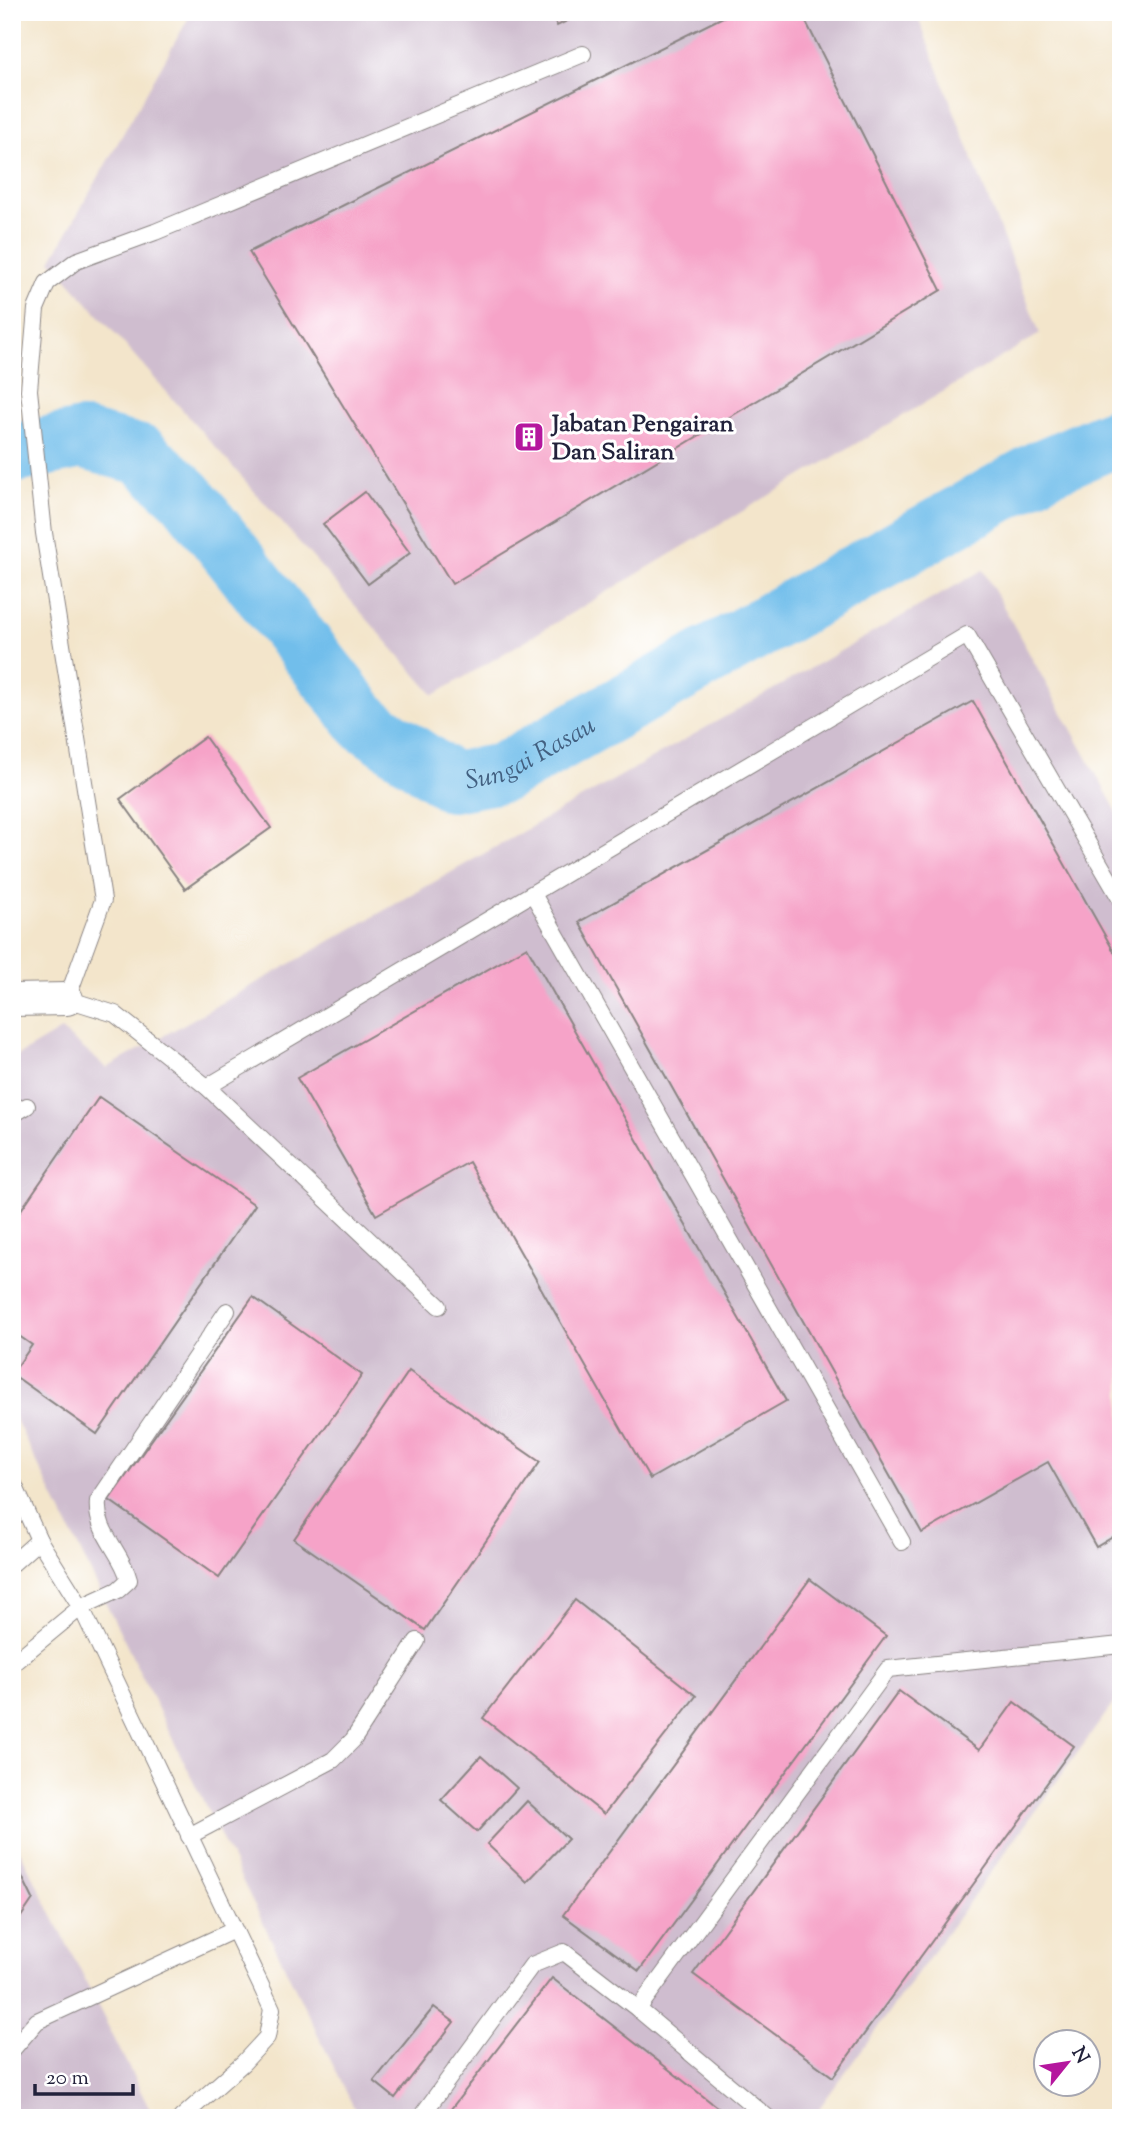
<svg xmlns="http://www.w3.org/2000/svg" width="1133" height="2130" font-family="'Sorts Mill Goudy',serif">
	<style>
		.industrial { fill: #cfbdcf }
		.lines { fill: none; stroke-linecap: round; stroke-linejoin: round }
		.river { stroke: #71beeb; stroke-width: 60 }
		.building { fill: #f6a3c8 }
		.lane-casing { stroke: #8a8483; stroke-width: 18 }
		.street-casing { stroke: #8a8483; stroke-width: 34 }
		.lane { stroke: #fff; stroke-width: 16 }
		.street { stroke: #fff; stroke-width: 32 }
		.labels { text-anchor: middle; stroke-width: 6; stroke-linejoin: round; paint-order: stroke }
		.poi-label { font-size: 24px; font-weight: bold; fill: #22223b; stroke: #fff; text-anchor: start }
		.water-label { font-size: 26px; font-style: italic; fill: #426081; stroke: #fff }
	</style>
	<rect width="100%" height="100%" fill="#fff"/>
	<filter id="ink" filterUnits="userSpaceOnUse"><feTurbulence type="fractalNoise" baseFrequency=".0143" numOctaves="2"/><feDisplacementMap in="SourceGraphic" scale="14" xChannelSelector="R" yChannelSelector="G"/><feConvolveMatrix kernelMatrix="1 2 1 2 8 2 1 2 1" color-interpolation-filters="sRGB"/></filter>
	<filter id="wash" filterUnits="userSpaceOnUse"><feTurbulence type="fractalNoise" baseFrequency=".00686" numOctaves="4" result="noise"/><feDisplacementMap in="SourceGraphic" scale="28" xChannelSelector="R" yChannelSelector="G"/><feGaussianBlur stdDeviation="1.57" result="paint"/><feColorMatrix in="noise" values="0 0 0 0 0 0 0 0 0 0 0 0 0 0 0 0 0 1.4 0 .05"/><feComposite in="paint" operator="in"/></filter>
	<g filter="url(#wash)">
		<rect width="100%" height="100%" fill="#f3e5cb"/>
		<g class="industrial">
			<path d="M 192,12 L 916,12 L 1040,334 L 434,695 L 51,261 Z"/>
			<path d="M 983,570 L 1121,819 L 1121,1693 L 812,2118 L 359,2118 L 12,1412 L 12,1059 L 61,1030 L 107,1068 Z"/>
			<path d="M 12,1835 L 42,1894 L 154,2118 L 12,2118 Z"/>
		</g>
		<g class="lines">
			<path class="river" id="s1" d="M 12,454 L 81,439 L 141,455 L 186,496 L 365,723 L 452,782 L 502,773 L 1042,469 L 1121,435"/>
		</g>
		<g id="blocks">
			<g class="building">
				<path d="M 551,12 L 585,12 L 557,26 Z"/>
				<path d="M 733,12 L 801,12 L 941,290 L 452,584 L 249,252 Z"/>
				<path d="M 365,492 L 410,553 L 368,584 L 323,524 Z"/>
				<path d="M 973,701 L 1121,964 L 1121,1532 L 1096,1547 L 1048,1462 L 922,1533 L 579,922 Z"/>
				<path d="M 205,737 L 271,828 L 185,889 L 120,799 Z"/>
				<path d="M 527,947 L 786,1401 L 650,1479 L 469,1162 L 376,1215 L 297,1078 Z"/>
				<path d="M 99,1097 L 255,1205 L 97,1434 L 12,1374 L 32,1345 L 12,1331 L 12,1223 Z"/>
				<path d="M 253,1297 L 362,1375 L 219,1578 L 109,1500 Z"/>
				<path d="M 409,1371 L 540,1462 L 425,1630 L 294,1539 Z"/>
				<path d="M 810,1579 L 886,1636 L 639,1971 L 563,1915 Z"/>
				<path d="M 575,1600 L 696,1696 L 604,1814 L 483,1718 Z"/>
				<path d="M 899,1691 L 979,1750 L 1014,1702 L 1074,1746 L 833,2077 L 693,1974 Z"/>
				<path d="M 481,1756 L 517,1788 L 477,1832 L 441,1800 Z"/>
				<path d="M 527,1801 L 568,1839 L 527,1882 L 487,1844 Z"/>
				<path d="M 12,1856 L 33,1899 L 12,1930 Z"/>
				<path d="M 552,1978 L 731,2118 L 444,2118 Z"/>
				<path d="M 434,2007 L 454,2022 L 395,2098 L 374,2081 Z"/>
			</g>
		</g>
	</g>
	<g filter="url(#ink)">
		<use href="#blocks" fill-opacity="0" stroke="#8a8483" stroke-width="2"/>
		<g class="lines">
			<g class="lane-casing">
				<g id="lane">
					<path d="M 533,894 L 902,1542"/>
					<path d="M 207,1087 L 967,635 L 1121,900"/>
					<path d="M 12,1115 L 27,1106"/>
					<path d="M 439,1306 L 207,1087 L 115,1014 L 67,999 L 103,900 L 44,533 L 29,390 L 36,309 L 47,283 L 76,261 L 155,232 L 583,54"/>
					<path d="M 12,1480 L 39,1540 L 81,1607 L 272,2009 L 267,2037 L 243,2063 L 181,2118"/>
					<path d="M 12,1564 L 39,1540"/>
					<path d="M 12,1664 L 81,1607 L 118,1590 L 129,1580 C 122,1551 95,1533 98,1501 L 227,1311"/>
					<path d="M 189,1836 L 333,1760 L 353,1740 L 417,1641"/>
					<path d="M 12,2050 L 37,2021 L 234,1930"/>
					<path d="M 420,2118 L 532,1965 L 564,1952 L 638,2009"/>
					<path d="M 768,2118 L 638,2009 L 888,1669 L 1121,1645"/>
				</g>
			</g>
			<g class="street-casing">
				<path id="street" d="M 12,1000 L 67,999"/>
			</g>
			<use href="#lane" class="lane"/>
			<use href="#street" class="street"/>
		</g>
	</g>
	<defs>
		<g id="building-square" transform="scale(1.575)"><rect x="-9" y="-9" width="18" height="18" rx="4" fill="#b5179e" stroke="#fff"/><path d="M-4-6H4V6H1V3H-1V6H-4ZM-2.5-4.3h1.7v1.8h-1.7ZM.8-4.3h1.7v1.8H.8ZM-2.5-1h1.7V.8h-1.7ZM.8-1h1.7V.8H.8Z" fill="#fff"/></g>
	</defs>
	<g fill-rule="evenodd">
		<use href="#building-square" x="529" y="437"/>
	</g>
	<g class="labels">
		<g class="poi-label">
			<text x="552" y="431">Jabatan Pengairan<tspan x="552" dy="28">Dan Saliran</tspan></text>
		</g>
		<g class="water-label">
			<text dy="9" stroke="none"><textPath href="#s1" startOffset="672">Sungai Rasau</textPath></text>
		</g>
	</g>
	<rect width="1133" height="2130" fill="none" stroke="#fff" stroke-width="42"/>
	<g transform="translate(1067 2063) rotate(60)"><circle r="33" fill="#ffffff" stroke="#a7a7b1" stroke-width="2"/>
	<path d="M0-5L12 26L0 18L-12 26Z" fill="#b5179e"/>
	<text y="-10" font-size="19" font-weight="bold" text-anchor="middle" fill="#22223b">N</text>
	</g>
	<path d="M35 2084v10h98v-10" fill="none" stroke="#22223b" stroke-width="3.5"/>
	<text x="46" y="2084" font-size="21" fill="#22223b" stroke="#ffffff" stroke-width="5" paint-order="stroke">20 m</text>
</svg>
